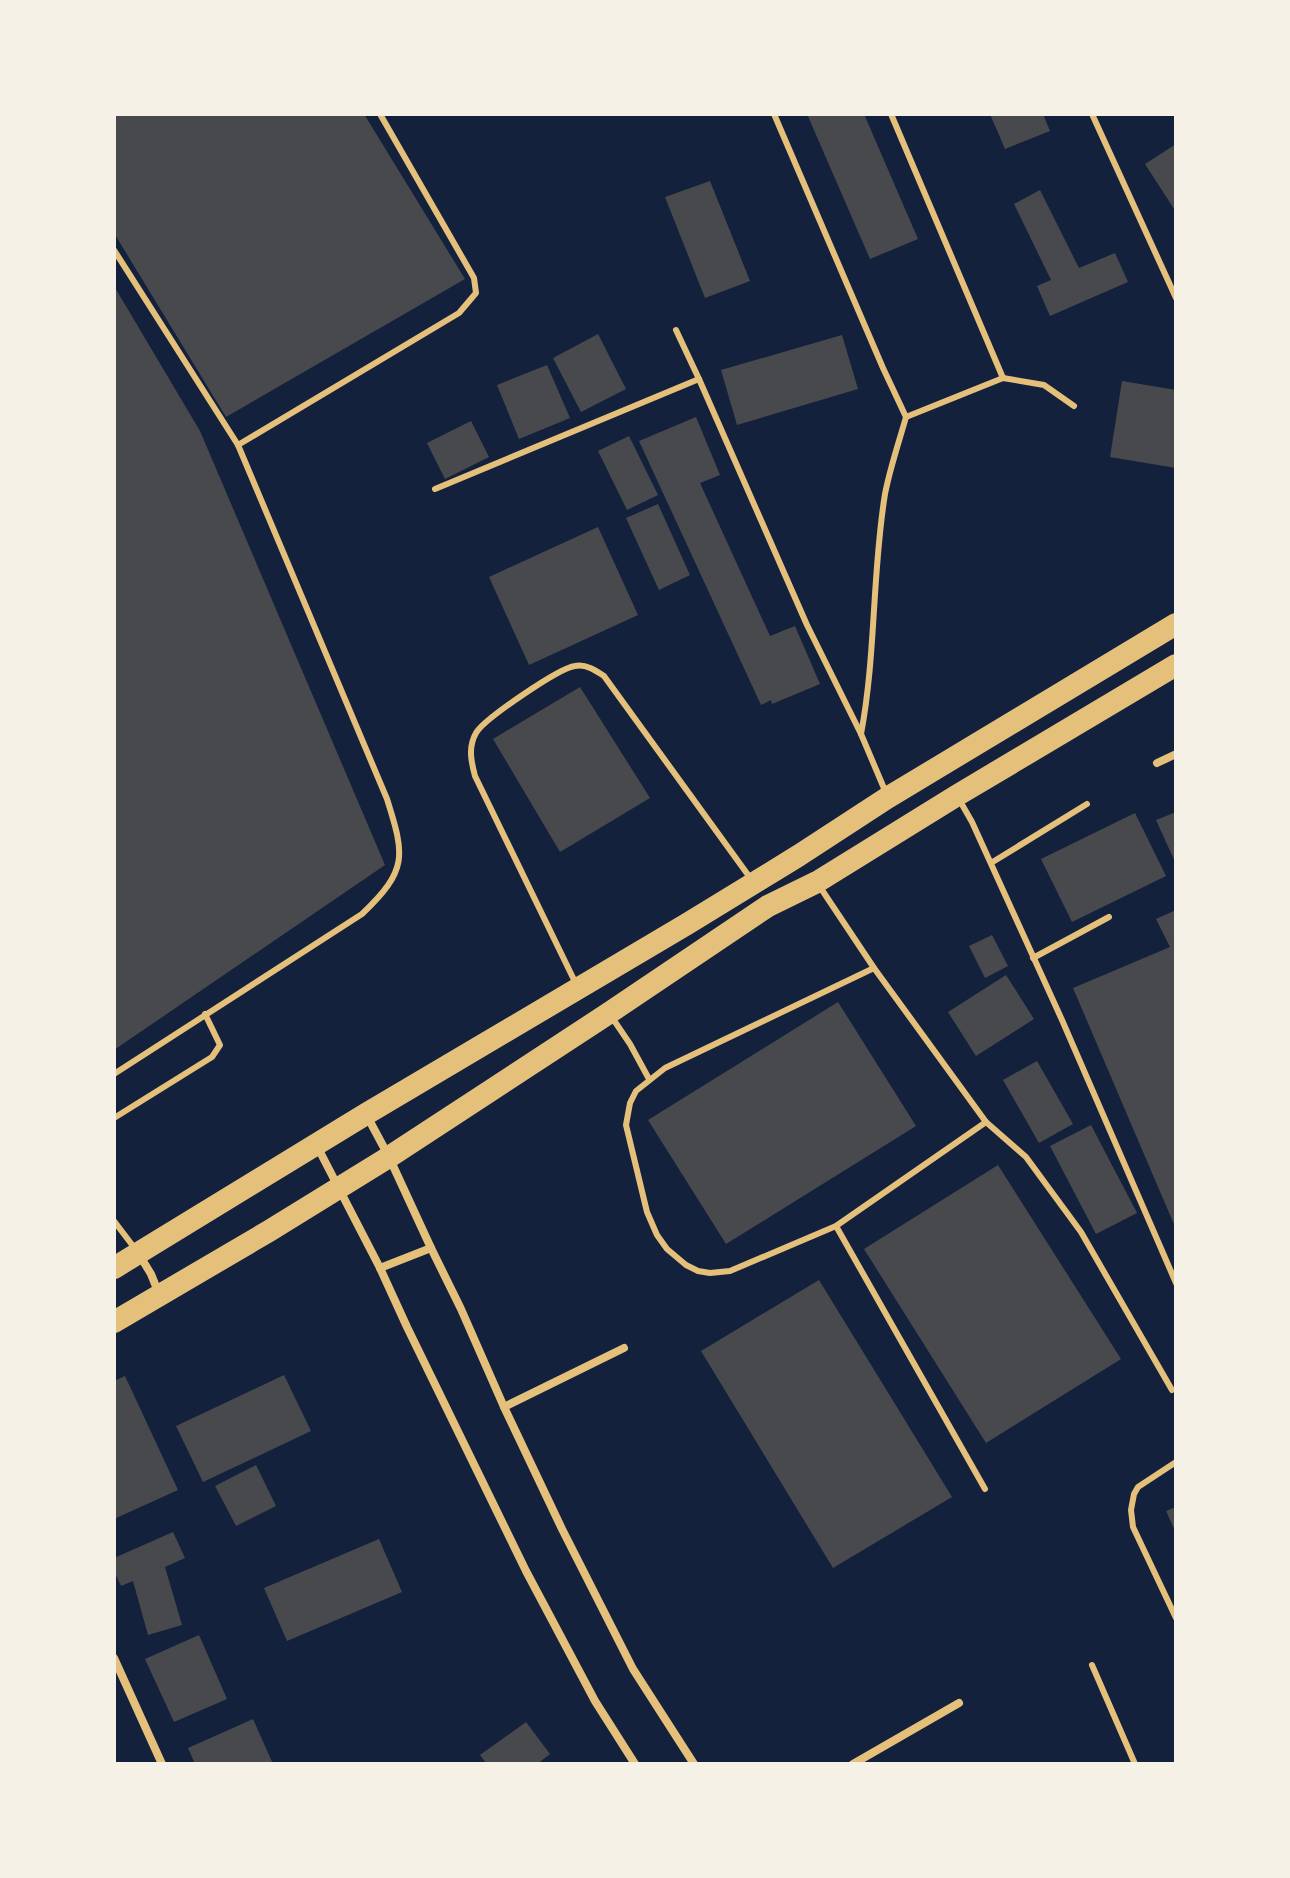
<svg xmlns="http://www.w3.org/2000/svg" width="1290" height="1878" font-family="Manrope,sans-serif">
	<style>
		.building { fill: #48494c }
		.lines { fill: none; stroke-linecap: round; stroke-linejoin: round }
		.service { stroke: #e5c07b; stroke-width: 6 }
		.minor { stroke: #e5c07b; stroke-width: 8 }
		.trunk { stroke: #e5c07b; stroke-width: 22 }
	</style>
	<rect width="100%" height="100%" fill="#14213d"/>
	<g class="building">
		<path d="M 114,114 L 364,114 L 465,279 L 226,417 L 114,233 Z"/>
		<path d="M 807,114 L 864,114 L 918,239 L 870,259 Z"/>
		<path d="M 990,114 L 1043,114 L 1050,131 L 1005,149 Z"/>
		<path d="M 1176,144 L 1176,212 L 1145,164 Z"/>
		<path d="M 710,181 L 750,281 L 705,298 L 665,197 Z"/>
		<path d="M 1040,190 L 1079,268 L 1115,253 L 1128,282 L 1050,316 L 1037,286 L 1051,280 L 1014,204 Z"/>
		<path d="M 114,286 L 200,431 L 385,865 L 114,1050 Z"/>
		<path d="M 598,334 L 626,389 L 581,412 L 553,358 Z"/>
		<path d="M 842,335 L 858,389 L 737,425 L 721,370 Z"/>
		<path d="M 547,365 L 570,418 L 519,439 L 497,385 Z"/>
		<path d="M 1122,381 L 1176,390 L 1176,468 L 1110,457 Z"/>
		<path d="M 696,417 L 720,475 L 700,483 L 770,636 L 795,626 L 820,684 L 772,704 L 771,700 L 761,705 L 639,441 Z"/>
		<path d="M 471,421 L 489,457 L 445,479 L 427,443 Z"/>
		<path d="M 629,436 L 658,495 L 627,510 L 598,451 Z"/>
		<path d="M 658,504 L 690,575 L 659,590 L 626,518 Z"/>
		<path d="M 598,527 L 638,615 L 529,665 L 489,577 Z"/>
		<path d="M 580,687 L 650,798 L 560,852 L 493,739 Z"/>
		<path d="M 1176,812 L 1176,864 L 1156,820 Z"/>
		<path d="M 1135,813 L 1166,876 L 1072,922 L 1041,859 Z"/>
		<path d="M 1176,910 L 1176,1229 L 1073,988 L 1170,947 L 1156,919 Z"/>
		<path d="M 992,935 L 1008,966 L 985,978 L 969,946 Z"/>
		<path d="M 1006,975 L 1034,1019 L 976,1056 L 948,1012 Z"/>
		<path d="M 838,1002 L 916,1126 L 726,1244 L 648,1120 Z"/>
		<path d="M 1037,1061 L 1073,1124 L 1039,1143 L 1003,1080 Z"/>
		<path d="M 1091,1125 L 1137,1213 L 1096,1234 L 1050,1146 Z"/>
		<path d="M 998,1165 L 1121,1359 L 986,1443 L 864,1249 Z"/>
		<path d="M 819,1280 L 952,1497 L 833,1568 L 701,1351 Z"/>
		<path d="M 284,1375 L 311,1431 L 203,1482 L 176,1426 Z"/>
		<path d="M 125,1376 L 178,1490 L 114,1519 L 114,1381 Z"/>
		<path d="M 256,1465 L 276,1506 L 236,1526 L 215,1486 Z"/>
		<path d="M 1176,1507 L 1176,1533 L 1166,1511 Z"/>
		<path d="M 173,1532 L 185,1558 L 165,1567 L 182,1625 L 148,1635 L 133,1581 L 121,1586 L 114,1571 L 114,1558 Z"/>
		<path d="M 379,1539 L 402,1592 L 287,1641 L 264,1588 Z"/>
		<path d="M 199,1635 L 227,1699 L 174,1722 L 145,1659 Z"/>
		<path d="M 253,1719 L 273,1764 L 195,1764 L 188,1748 Z"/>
		<path d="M 526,1722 L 550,1754 L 537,1764 L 487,1764 L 480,1755 Z"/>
	</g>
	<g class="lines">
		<g class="service">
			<path d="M 774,114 L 883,368 L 906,417 C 899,442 890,468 885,494 C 872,573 876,655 861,734"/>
			<path d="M 891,114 L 1003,378"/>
			<path d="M 1092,114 L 1176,298"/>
			<path d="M 114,250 L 238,445 L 387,799 C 405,856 408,870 362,914 L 114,1074"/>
			<path d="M 676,330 L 699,379 L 807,625 L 861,734 L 886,793"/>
			<path d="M 906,417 L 1003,378 L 1044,385 L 1074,406"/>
			<path d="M 238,445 L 459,313 L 476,293 L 474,278 L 380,114"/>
			<path d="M 435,489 L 699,379"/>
			<path d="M 960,801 L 972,822 L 1062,1020 L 1176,1283"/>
			<path d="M 991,863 L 1087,804"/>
			<path d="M 820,887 L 874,968 L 986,1122 L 1026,1157 L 1081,1232 L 1172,1390"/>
			<path d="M 1033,958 L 1109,917"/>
			<path d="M 874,968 L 665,1068 L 636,1091 L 630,1103 L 626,1125 L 647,1212 L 657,1235 L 667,1249 L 686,1265 L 698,1271 L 710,1273 L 730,1271 L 836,1226 L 986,1122"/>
			<path d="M 577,986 L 475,776 C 471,761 468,747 476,733 C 484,719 559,668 575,666 C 586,664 595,670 604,676 L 751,879"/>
			<path d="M 611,1016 L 630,1044 L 649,1079"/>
			<path d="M 114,1118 L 212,1057 L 220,1045 L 205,1014"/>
			<path d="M 114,1221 L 136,1250"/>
			<path d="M 836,1226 L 985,1489"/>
			<path d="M 1176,1462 L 1138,1487 L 1134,1494 L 1131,1510 L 1133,1527 L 1176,1618"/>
			<path d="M 1092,1665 L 1135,1764"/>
		</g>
		<g class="minor">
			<path d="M 1157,763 L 1176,754"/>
			<path d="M 367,1116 L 389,1157 L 431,1248 L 461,1309 L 504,1407 L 562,1529 L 633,1669 L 694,1764"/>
			<path d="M 317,1146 L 380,1268 L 407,1327 L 526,1571 L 595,1701 L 635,1764"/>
			<path d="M 140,1256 L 151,1274 L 159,1294"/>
			<path d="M 380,1268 L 431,1248"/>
			<path d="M 504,1407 L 624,1348"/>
			<path d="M 114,1658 L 162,1764"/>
			<path d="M 853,1764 L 959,1703"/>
		</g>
		<g class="trunk">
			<path d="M 114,1268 L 366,1114 L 687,924 L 798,856 L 887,798 L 1176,624"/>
			<path d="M 114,1322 L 269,1231 L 389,1157 L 609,1013 L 768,906 L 817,882 L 956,796 L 1176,665"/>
		</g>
	</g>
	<rect width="1290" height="1878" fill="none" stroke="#f6f1e7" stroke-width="232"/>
</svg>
